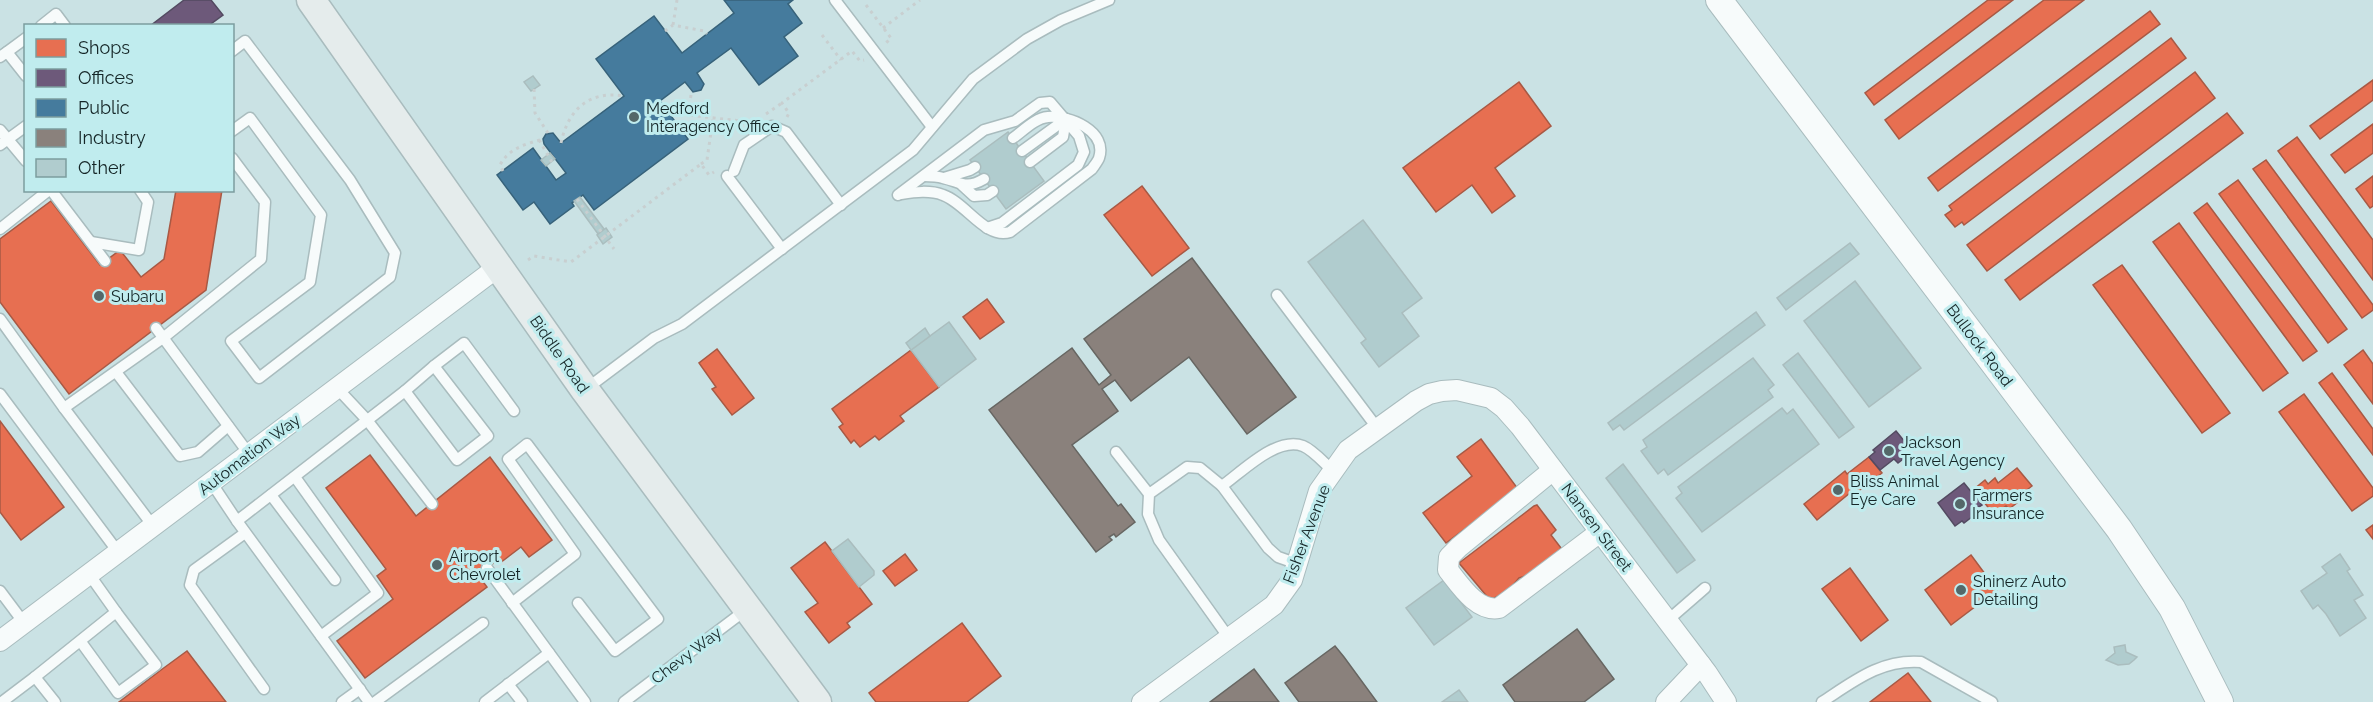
<svg xmlns="http://www.w3.org/2000/svg" width="2373" height="702" font-family="Raleway,sans-serif">
	<style>
		.shops { fill: #e76f51; stroke: #a85944; stroke-width: 1.5 }
		.offices { fill: #6d597a; stroke: #534a61; stroke-width: 1.5 }
		.public { fill: #457b9d; stroke: #37627a; stroke-width: 1.5 }
		.industry { fill: #8a817c; stroke: #676662; stroke-width: 1.5 }
		.building { fill: #b0ccce; stroke: #aabdbe; stroke-width: 1.5 }
		.lines { fill: none; stroke-linecap: round; stroke-linejoin: round }
		.service-casing { stroke: #a9bcbe; stroke-width: 13 }
		.minor-casing { stroke: #a9bcbe; stroke-width: 22 }
		.tertiary-casing { stroke: #a9bcbe; stroke-width: 28 }
		.secondary-casing { stroke: #a9bcbe; stroke-width: 31 }
		.path { stroke: #c8cfd0; stroke-width: 3; stroke-dasharray: 3 4.5; stroke-linecap: butt }
		.service { stroke: #f7fbfb; stroke-width: 10 }
		.minor { stroke: #f7fbfb; stroke-width: 20 }
		.tertiary { stroke: #f7fbfb; stroke-width: 26 }
		.secondary { stroke: #e5ecec; stroke-width: 28 }
		.poi-dot { fill: #546869; stroke: #c0ecee; stroke-width: 2 }
		.labels { text-anchor: middle; stroke-width: 6; stroke-linejoin: round; paint-order: stroke }
		.poi-label { font-size: 16px; fill: #152627; stroke: #c0ecee; text-anchor: start }
		.street-label { font-size: 16px; fill: #152627; stroke: #c0ecee }
	</style>
	<rect width="100%" height="100%" fill="#cae2e4"/>
	<g class="shops">
		<path d="M 1988,0 L 2013,0 L 1874,105 L 1865,93 Z"/>
		<path d="M 2044,0 L 2084,0 L 1899,139 L 1885,120 Z"/>
		<path d="M 2150,11 L 2160,24 L 1938,191 L 1928,178 Z"/>
		<path d="M 2171,38 L 2186,58 L 1964,225 L 1962,222 L 1955,227 L 1945,215 L 1952,210 L 1949,206 Z"/>
		<path d="M 2195,72 L 2215,98 L 1987,271 L 1967,245 Z"/>
		<path d="M 2373,80 L 2373,100 L 2320,139 L 2310,126 Z"/>
		<path d="M 1519,82 L 1551,126 L 1495,168 L 1515,196 L 1492,213 L 1472,185 L 1436,212 L 1403,168 Z"/>
		<path d="M 2227,113 L 2243,133 L 2020,300 L 2005,280 Z"/>
		<path d="M 2373,124 L 2373,153 L 2345,173 L 2331,155 Z"/>
		<path d="M 2297,137 L 2373,240 L 2373,280 L 2278,151 Z"/>
		<path d="M 2266,160 L 2373,305 L 2373,310 L 2362,318 L 2253,169 Z"/>
		<path d="M 2373,176 L 2373,206 L 2370,208 L 2356,189 Z"/>
		<path d="M 2238,180 L 2347,329 L 2328,343 L 2219,194 Z"/>
		<path d="M 1142,186 L 1189,248 L 1152,276 L 1104,215 Z"/>
		<path d="M 176,190 L 222,190 L 206,290 L 69,394 L 0,302 L 0,239 L 51,201 L 100,265 L 120,250 L 141,277 L 164,259 Z"/>
		<path d="M 2207,203 L 2317,351 L 2303,361 L 2194,213 Z"/>
		<path d="M 2179,223 L 2288,373 L 2263,391 L 2153,242 Z"/>
		<path d="M 2122,265 L 2230,413 L 2202,433 L 2093,285 Z"/>
		<path d="M 987,299 L 1004,322 L 980,339 L 963,317 Z"/>
		<path d="M 717,349 L 754,398 L 732,415 L 712,389 L 716,387 L 699,363 Z"/>
		<path d="M 911,350 L 939,387 L 900,416 L 904,421 L 879,440 L 875,436 L 860,447 L 854,440 L 851,443 L 839,427 L 843,424 L 832,409 Z"/>
		<path d="M 2363,350 L 2373,364 L 2373,404 L 2344,365 Z"/>
		<path d="M 2332,373 L 2373,429 L 2373,455 L 2319,383 Z"/>
		<path d="M 2304,394 L 2373,488 L 2373,496 L 2352,511 L 2279,412 Z"/>
		<path d="M 0,421 L 64,507 L 21,540 L 0,512 Z"/>
		<path d="M 1481,439 L 1518,489 L 1446,543 L 1423,513 L 1472,476 L 1457,457 Z"/>
		<path d="M 370,455 L 416,516 L 490,457 L 552,540 L 529,557 L 521,547 L 500,563 L 498,560 L 487,568 L 478,575 L 487,587 L 365,678 L 337,641 L 393,599 L 377,576 L 386,569 L 326,488 Z"/>
		<path d="M 1869,457 L 1882,473 L 1873,480 L 1876,484 L 1871,488 L 1867,484 L 1859,491 L 1856,488 L 1817,520 L 1804,504 L 1845,471 L 1847,474 Z"/>
		<path d="M 2017,468 L 2032,486 L 2019,496 L 2022,499 L 2009,509 L 2006,506 L 1994,515 L 1974,489 L 1985,480 L 1988,484 L 1995,478 L 1998,483 Z"/>
		<path d="M 1537,505 L 1556,530 L 1551,535 L 1561,548 L 1551,560 L 1535,573 L 1519,578 L 1507,592 L 1490,600 L 1459,563 L 1534,506 Z"/>
		<path d="M 2373,525 L 2373,539 L 2366,530 Z"/>
		<path d="M 825,542 L 872,604 L 847,623 L 850,627 L 829,643 L 805,612 L 818,603 L 791,568 Z"/>
		<path d="M 905,554 L 917,570 L 895,586 L 883,571 Z"/>
		<path d="M 1971,555 L 1997,590 L 1951,625 L 1925,590 Z"/>
		<path d="M 1850,568 L 1888,620 L 1861,641 L 1822,589 Z"/>
		<path d="M 962,623 L 1001,676 L 967,702 L 876,702 L 869,693 Z"/>
		<path d="M 187,651 L 226,702 L 119,702 L 161,670 Z"/>
		<path d="M 1908,673 L 1931,702 L 1870,702 Z"/>
	</g>
	<g class="offices">
		<path d="M 184,0 L 211,0 L 223,15 L 208,26 L 150,26 Z"/>
		<path d="M 1896,431 L 1909,447 L 1900,454 L 1903,459 L 1898,463 L 1894,459 L 1880,470 L 1869,457 L 1875,452 L 1873,450 Z"/>
		<path d="M 1964,483 L 1982,505 L 1974,510 L 1977,513 L 1964,523 L 1962,521 L 1955,526 L 1938,503 Z"/>
	</g>
	<path class="public" d="M 724,0 L 793,0 L 788,4 L 802,23 L 784,37 L 798,56 L 759,85 L 731,48 L 697,73 L 704,84 L 701,90 L 693,92 L 685,82 L 660,101 L 688,139 L 594,210 L 583,195 L 572,203 L 574,206 L 550,224 L 534,202 L 523,210 L 497,175 L 533,148 L 556,180 L 566,173 L 544,144 L 543,139 L 546,134 L 553,133 L 561,143 L 624,96 L 596,59 L 654,16 L 682,53 L 734,13 Z"/>
	<g class="industry">
		<path d="M 1192,258 L 1296,397 L 1247,434 L 1189,357 L 1131,401 L 1115,380 L 1102,389 L 1118,411 L 1072,445 L 1118,506 L 1121,504 L 1135,522 L 1116,537 L 1114,534 L 1109,537 L 1112,540 L 1096,552 L 989,410 L 1072,348 L 1099,385 L 1111,375 L 1084,339 Z"/>
		<path d="M 1577,629 L 1614,679 L 1584,702 L 1515,702 L 1503,685 Z"/>
		<path d="M 1335,646 L 1344,657 L 1377,702 L 1299,702 L 1285,683 Z"/>
		<path d="M 1254,669 L 1279,702 L 1210,702 Z"/>
	</g>
	<g class="building">
		<path d="M 533,76 L 540,85 L 531,91 L 524,82 Z"/>
		<path d="M 1008,132 L 1044,181 L 1006,209 L 970,160 Z"/>
		<path d="M 550,153 L 555,159 L 546,166 L 541,160 Z"/>
		<path d="M 580,197 L 604,229 L 598,234 L 574,201 Z"/>
		<path d="M 1363,220 L 1422,298 L 1402,313 L 1419,336 L 1379,367 L 1361,343 L 1366,339 L 1308,262 Z"/>
		<path d="M 606,228 L 612,237 L 603,244 L 597,235 Z"/>
		<path d="M 1850,243 L 1859,254 L 1786,310 L 1777,298 Z"/>
		<path d="M 1855,281 L 1921,368 L 1869,407 L 1804,321 Z"/>
		<path d="M 1756,312 L 1765,325 L 1624,430 L 1620,425 L 1613,430 L 1608,423 Z"/>
		<path d="M 949,322 L 976,359 L 939,387 L 911,350 Z"/>
		<path d="M 925,328 L 930,336 L 911,350 L 906,343 Z"/>
		<path d="M 1798,353 L 1854,427 L 1839,438 L 1783,365 Z"/>
		<path d="M 1753,358 L 1774,385 L 1768,390 L 1773,397 L 1668,475 L 1664,469 L 1658,474 L 1641,451 L 1647,447 L 1643,440 Z"/>
		<path d="M 1782,408 L 1787,414 L 1793,409 L 1819,444 L 1702,532 L 1676,498 L 1682,493 L 1678,487 Z"/>
		<path d="M 1623,464 L 1695,560 L 1677,573 L 1606,478 Z"/>
		<path d="M 848,539 L 874,571 L 874,575 L 859,587 L 832,551 Z"/>
		<path d="M 2340,554 L 2350,569 L 2347,571 L 2363,595 L 2354,600 L 2366,618 L 2340,636 L 2326,614 L 2318,605 L 2313,609 L 2301,591 L 2327,573 L 2322,567 Z"/>
		<path d="M 1444,580 L 1472,617 L 1434,645 L 1406,608 Z"/>
		<path d="M 2125,645 L 2126,652 L 2137,657 L 2134,660 L 2129,664 L 2118,665 L 2106,660 L 2115,653 L 2114,647 Z"/>
		<path d="M 1459,690 L 1468,702 L 1442,702 Z"/>
	</g>
	<g class="lines">
		<g class="service-casing">
			<g id="service">
				<path d="M 835,0 L 932,127"/>
				<path d="M 41,26 L 56,14 L 65,26"/>
				<path d="M 232,51 L 245,41 L 350,180 L 395,253 L 390,277 L 259,378 L 231,341 L 310,282 L 321,215 L 250,118 L 232,131"/>
				<path d="M 7,52 L 26,38"/>
				<path d="M 0,57 L 7,52 L 26,76"/>
				<path d="M 0,130 L 26,161"/>
				<path d="M 0,145 L 26,126"/>
				<path d="M 1022,151 L 1066,119"/>
				<path d="M 1030,162 L 1063,137 L 1066,119"/>
				<path d="M 734,171 L 744,145 L 772,126 L 786,132 L 841,205"/>
				<path d="M 727,176 L 782,249"/>
				<path d="M 924,176 C 930,176 937,176 943,178 C 961,182 965,190 984,179"/>
				<path d="M 944,178 L 970,170 L 975,167"/>
				<path d="M 962,185 L 974,196 L 987,195 L 993,191"/>
				<path d="M 51,190 L 105,261"/>
				<path d="M 901,194 C 915,192 930,190 943,195 C 966,203 986,240 1010,232 L 1092,169 C 1094,166 1098,161 1099,158 C 1108,131 1069,115 1048,117 C 1035,118 1023,131 1013,138"/>
				<path d="M 898,195 L 984,130 L 1015,121 L 1040,103 L 1050,102 L 1079,136 L 1084,152 L 1078,165 L 1002,223 L 987,228"/>
				<path d="M 0,229 L 49,190"/>
				<path d="M 91,242 L 139,250 L 148,202 L 140,190"/>
				<path d="M 1277,295 L 1378,429"/>
				<path d="M 0,319 L 64,408"/>
				<path d="M 156,328 L 249,454"/>
				<path d="M 116,372 L 180,456 L 198,452 L 228,426"/>
				<path d="M 337,388 L 367,420 L 432,504"/>
				<path d="M 586,389 L 654,338 L 682,324 L 913,150 L 973,79 L 1027,39 L 1061,20 L 1109,0"/>
				<path d="M 405,391 L 434,366"/>
				<path d="M 0,394 L 118,552"/>
				<path d="M 1116,452 L 1149,494"/>
				<path d="M 295,477 L 378,593 L 321,636"/>
				<path d="M 211,482 L 237,521 L 405,391 L 457,460 L 488,436 L 434,366 L 464,343 L 514,411"/>
				<path d="M 1222,486 L 1200,468 L 1187,467 L 1149,494 L 1148,514 L 1159,540 L 1229,638"/>
				<path d="M 271,495 L 335,580"/>
				<path d="M 237,521 L 369,702"/>
				<path d="M 153,526 L 64,408 L 163,338 L 261,259 L 265,202 L 232,158"/>
				<path d="M 245,533 L 194,570 L 190,585 L 264,689"/>
				<path d="M 1298,564 L 1278,557 L 1268,548 L 1222,486 C 1243,471 1277,436 1303,446 C 1313,450 1324,463 1332,470"/>
				<path d="M 487,568 L 585,702"/>
				<path d="M 0,591 L 24,623"/>
				<path d="M 512,603 L 575,554 L 508,459 L 527,444 L 658,619 L 615,651 L 578,603"/>
				<path d="M 1667,621 L 1705,588"/>
				<path d="M 81,642 L 118,693 L 156,665 L 116,612"/>
				<path d="M 508,684 L 522,702"/>
				<path d="M 2,702 L 35,677"/>
				<path d="M 55,702 L 35,677 L 116,612 L 89,574"/>
				<path d="M 342,702 L 360,689"/>
				<path d="M 375,702 L 483,623"/>
				<path d="M 485,702 L 549,653"/>
				<path d="M 624,702 L 747,609"/>
				<path d="M 1822,702 C 1854,681 1881,659 1921,662 L 1992,702"/>
			</g>
		</g>
		<g class="minor-casing">
			<g id="minor">
				<path d="M 1553,470 L 1459,547 L 1449,557 L 1448,570 C 1460,585 1477,612 1499,608 L 1600,532"/>
				<path d="M 0,641 L 498,267"/>
				<path d="M 1142,702 L 1274,605 L 1292,580 L 1319,491 L 1348,450 L 1416,401 L 1429,394 L 1442,391 L 1457,390 L 1491,398 L 1504,408 L 1520,426 L 1707,673 L 1726,702"/>
				<path d="M 1666,702 L 1701,665"/>
			</g>
		</g>
		<g class="tertiary-casing">
			<path id="tertiary" d="M 1719,0 L 2119,529 L 2172,608 L 2220,702"/>
		</g>
		<g class="secondary-casing">
			<path id="secondary" d="M 311,0 L 585,390 L 817,702"/>
		</g>
		<g class="path">
			<path d="M 866,5 L 891,38 L 886,43"/>
			<path d="M 673,25 L 677,0"/>
			<path d="M 883,28 L 920,0"/>
			<path d="M 665,31 L 673,25 L 704,31 L 707,34"/>
			<path d="M 822,35 L 841,60"/>
			<path d="M 534,89 L 535,113 L 548,133"/>
			<path d="M 691,95 L 688,115 L 741,121 L 748,126"/>
			<path d="M 766,114 L 782,103"/>
			<path d="M 787,117 L 789,113 L 782,103 L 852,51 L 860,61 L 864,60"/>
			<path d="M 539,140 L 553,164"/>
			<path d="M 561,143 C 568,110 589,90 624,96"/>
			<path d="M 701,164 L 707,160 L 713,118"/>
			<path d="M 503,171 L 500,165 C 509,148 526,144 543,139"/>
			<path d="M 577,199 L 614,249"/>
			<path d="M 528,260 L 534,256 L 571,262 L 701,164 L 709,175 L 714,172"/>
		</g>
		<use href="#service" class="service"/>
		<use href="#minor" class="minor"/>
		<use href="#tertiary" class="tertiary"/>
		<use href="#secondary" class="secondary"/>
	</g>
	<g class="poi-dot">
		<circle cx="634" cy="117" r="6"/>
		<circle cx="99" cy="296" r="6"/>
		<circle cx="1889" cy="451" r="6"/>
		<circle cx="1838" cy="490" r="6"/>
		<circle cx="1960" cy="504" r="6"/>
		<circle cx="437" cy="565" r="6"/>
		<circle cx="1961" cy="590" r="6"/>
	</g>
	<g class="labels">
		<g class="poi-label">
			<text x="646" y="114">Medford<tspan x="646" dy="18">Interagency Office</tspan></text>
			<text x="111" y="302">Subaru</text>
			<text x="1901" y="448">Jackson<tspan x="1901" dy="18">Travel Agency</tspan></text>
			<text x="1850" y="487">Bliss Animal<tspan x="1850" dy="18">Eye Care</tspan></text>
			<text x="1972" y="501">Farmers<tspan x="1972" dy="18">Insurance</tspan></text>
			<text x="449" y="562">Airport<tspan x="449" dy="18">Chevrolet</tspan></text>
			<text x="1973" y="587">Shinerz Auto<tspan x="1973" dy="18">Detailing</tspan></text>
		</g>
		<g class="street-label">
			<text transform="translate(1980 345) rotate(53)" y="6">Bullock Road</text>
			<text transform="translate(560 354) rotate(55)" y="6">Biddle Road</text>
			<text transform="translate(249 454) rotate(-37)" y="6">Automation Way</text>
			<text transform="translate(1597 527) rotate(53)" y="6">Nansen Street</text>
			<text transform="translate(1306 534) rotate(-69)" y="6">Fisher Avenue</text>
			<text transform="translate(686 655) rotate(-37)" y="6">Chevy Way</text>
		</g>
	</g>
	<rect x="24" y="24" width="210" height="168" fill="#c0ecee" stroke="#7c9d9e" stroke-width="1.5"/>
	<rect x="36" y="39" width="30" height="18" fill="#e76f51" stroke="#7c9d9e" stroke-width="1.5"/>
	<text x="78" y="54" font-size="18" fill="#152627">Shops</text>
	<rect x="36" y="69" width="30" height="18" fill="#6d597a" stroke="#7c9d9e" stroke-width="1.5"/>
	<text x="78" y="84" font-size="18" fill="#152627">Offices</text>
	<rect x="36" y="99" width="30" height="18" fill="#457b9d" stroke="#7c9d9e" stroke-width="1.5"/>
	<text x="78" y="114" font-size="18" fill="#152627">Public</text>
	<rect x="36" y="129" width="30" height="18" fill="#8a817c" stroke="#7c9d9e" stroke-width="1.5"/>
	<text x="78" y="144" font-size="18" fill="#152627">Industry</text>
	<rect x="36" y="159" width="30" height="18" fill="#b0ccce" stroke="#7c9d9e" stroke-width="1.5"/>
	<text x="78" y="174" font-size="18" fill="#152627">Other</text>
</svg>
